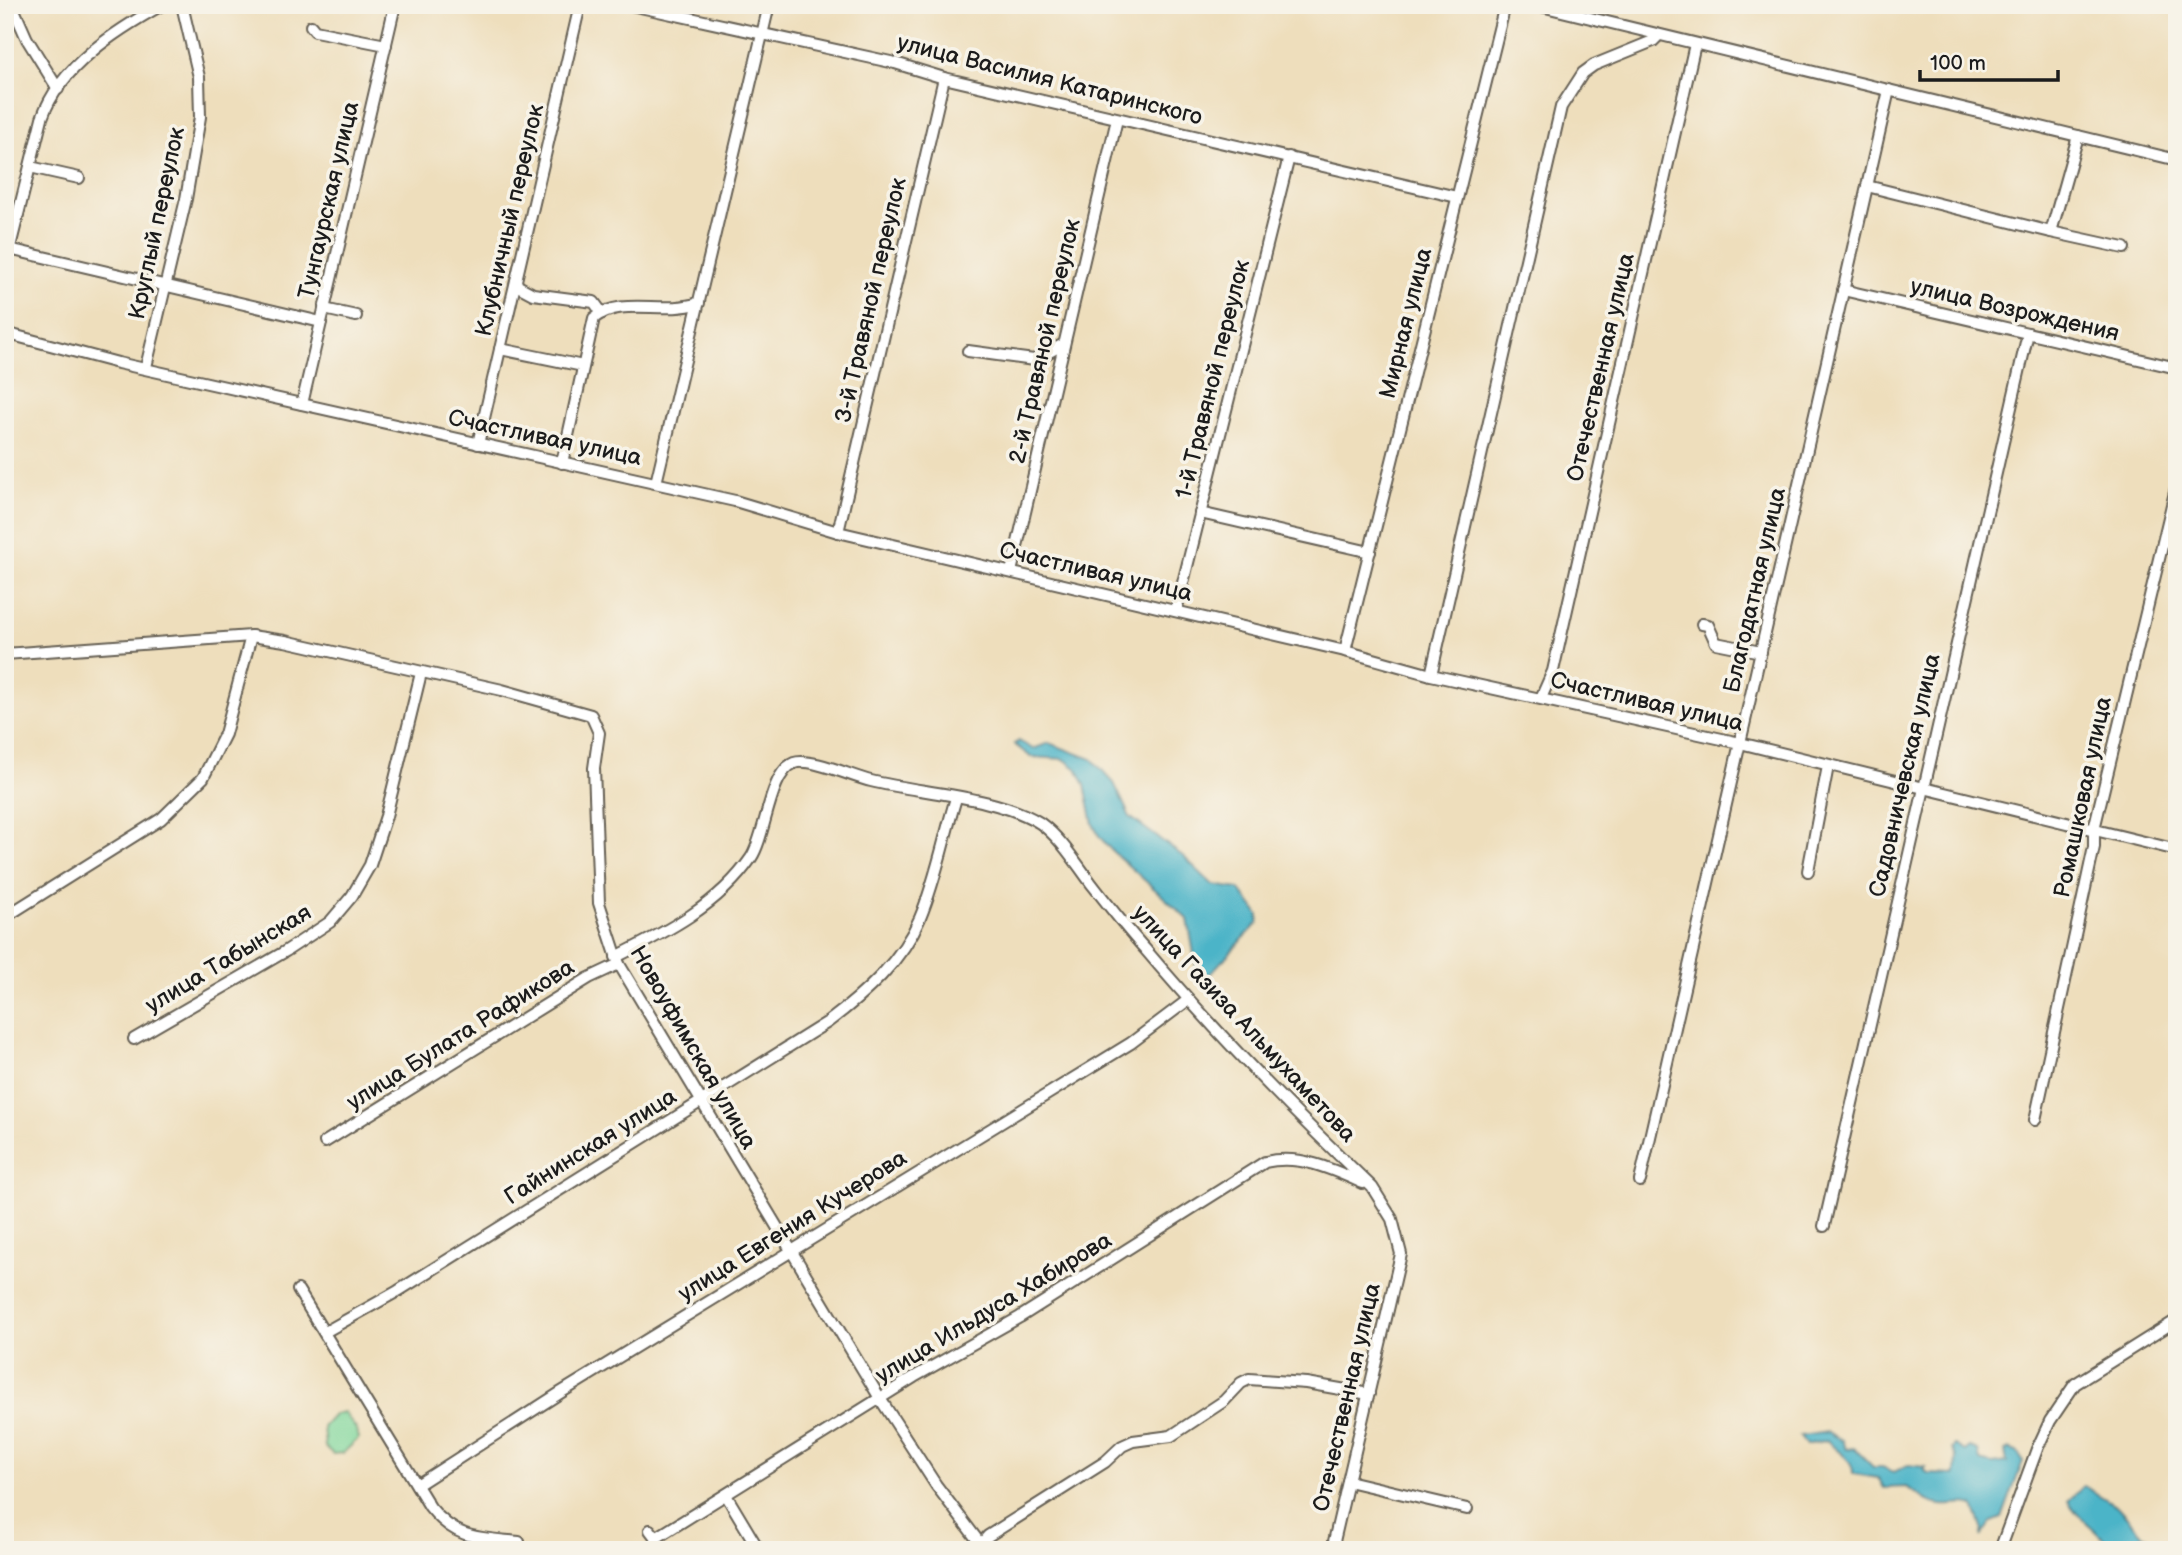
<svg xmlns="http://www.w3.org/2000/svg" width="2182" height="1555" font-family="'Balsamiq Sans',sans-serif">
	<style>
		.green { fill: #80d79b; stroke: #4e7a5c; stroke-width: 2 }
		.water { fill: #4bb4c8; stroke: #346872; stroke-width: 2 }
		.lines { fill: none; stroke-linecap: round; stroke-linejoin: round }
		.minor-casing { stroke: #666054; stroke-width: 14 }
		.minor { stroke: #fff; stroke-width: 10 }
		.labels { text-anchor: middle; stroke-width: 7; stroke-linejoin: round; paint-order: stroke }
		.street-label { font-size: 23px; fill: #1c1c1c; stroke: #f7f3e8 }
	</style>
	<rect width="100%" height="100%" fill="#f7f3e8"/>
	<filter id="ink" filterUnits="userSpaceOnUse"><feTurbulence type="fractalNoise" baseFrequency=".0143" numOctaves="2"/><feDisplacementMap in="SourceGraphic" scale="14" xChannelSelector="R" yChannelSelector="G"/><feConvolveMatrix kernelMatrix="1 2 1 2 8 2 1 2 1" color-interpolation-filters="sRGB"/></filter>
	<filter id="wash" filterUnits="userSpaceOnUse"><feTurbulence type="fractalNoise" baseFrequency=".00686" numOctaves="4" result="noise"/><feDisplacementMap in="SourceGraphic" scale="28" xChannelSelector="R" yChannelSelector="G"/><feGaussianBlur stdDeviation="1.57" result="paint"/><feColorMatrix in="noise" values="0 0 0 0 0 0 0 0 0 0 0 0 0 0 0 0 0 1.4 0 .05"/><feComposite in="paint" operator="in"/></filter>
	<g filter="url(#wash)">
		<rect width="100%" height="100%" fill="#eedebc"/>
		<path class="green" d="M 344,1412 L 356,1429 L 358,1439 L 343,1453 L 333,1454 L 325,1447 L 323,1427 L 335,1414 Z"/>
		<g class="water">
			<path d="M 1019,741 L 1033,749 L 1049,743 L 1092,759 L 1114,783 L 1130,817 L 1184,857 L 1213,885 L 1239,889 L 1259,915 L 1258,923 L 1208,976 L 1196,966 L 1188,919 L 1111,850 L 1099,836 L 1093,824 L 1085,785 L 1078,770 L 1064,759 L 1031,757 L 1014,744 Z"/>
			<path d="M 1828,1432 L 1842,1441 L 1846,1449 L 1854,1448 L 1873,1467 L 1882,1467 L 1894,1472 L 1908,1465 L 1925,1467 L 1923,1469 L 1928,1474 L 1955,1475 L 1956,1457 L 1952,1448 L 1955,1445 L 1965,1451 L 1970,1447 L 1978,1450 L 1980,1461 L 1992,1464 L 2007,1462 L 2005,1451 L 2009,1449 L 2017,1452 L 2023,1461 L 2002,1518 L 1992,1522 L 1981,1537 L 1983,1530 L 1974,1506 C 1963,1501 1952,1507 1940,1505 C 1927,1504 1918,1493 1906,1487 L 1884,1488 L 1878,1478 L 1853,1474 C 1854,1457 1835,1452 1827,1440 L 1806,1445 L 1800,1436 Z"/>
			<path d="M 2084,1486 L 2117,1506 L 2143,1535 L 2177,1550 L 2112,1550 C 2101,1530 2079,1521 2068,1501 Z"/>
		</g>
	</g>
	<g filter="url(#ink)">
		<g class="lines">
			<g class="minor-casing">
				<g id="minor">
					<path d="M 12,5 L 27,39 L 58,89"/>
					<path d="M 631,5 L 895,63 L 944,78 L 1457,197"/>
					<path d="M 1537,5 L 2177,160"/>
					<path d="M 311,26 L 315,31 L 386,45"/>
					<path d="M 30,167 L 79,178"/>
					<path d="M 1867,186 L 2051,232 L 2078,136"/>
					<path d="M 2051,232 L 2124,248"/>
					<path d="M 9,249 L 321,322"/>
					<path d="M 5,267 L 42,118 C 60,66 117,30 162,5"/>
					<path d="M 516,281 L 518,286 L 533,294 L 594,302 L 602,313"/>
					<path d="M 1843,290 L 2177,368"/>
					<path d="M 324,309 L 356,316"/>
					<path d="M 5,333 L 118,363 L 735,501 L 838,532 L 1345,651 L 1431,675 L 1740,743 L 2177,850"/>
					<path d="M 500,349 L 583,366"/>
					<path d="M 968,351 L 1034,360 L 1064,344"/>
					<path d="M 146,367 L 186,199 L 200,117 L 199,77 L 182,5"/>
					<path d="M 302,404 L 395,5"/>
					<path d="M 478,444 L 580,5"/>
					<path d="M 562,463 L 594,318 C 623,296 662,315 699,303"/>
					<path d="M 656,483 L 769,5"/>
					<path d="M 1200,513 L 1370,552"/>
					<path d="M 838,532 L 944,78"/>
					<path d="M 1011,572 L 1117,119"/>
					<path d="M 1176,611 L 1289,157"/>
					<path d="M 1702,624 L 1708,625 L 1716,643 L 1761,652"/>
					<path d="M 1345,651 L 1505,5"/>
					<path d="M 5,654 L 251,636 L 285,641 L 502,690 L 591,715 L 599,733 L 594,768 L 599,903 L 619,964 L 881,1400 L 936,1485 L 985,1550"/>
					<path d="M 1431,675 L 1561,107 L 1583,73 L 1594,65 L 1653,41 L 1658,36"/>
					<path d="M 1541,698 L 1553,671 L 1695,44"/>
					<path d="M 1808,871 L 1828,766"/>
					<path d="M 5,917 L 161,819 L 203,778 L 225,734 L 251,636"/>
					<path d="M 616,957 C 666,932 719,905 751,858 C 766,836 769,773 794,763 C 810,757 853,777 871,781 C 920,793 997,796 1040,823 C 1061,838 1076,863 1091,883 C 1109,906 1126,928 1145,949 C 1216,1033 1292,1111 1372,1187 L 1392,1219 L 1401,1254 L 1332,1550"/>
					<path d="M 134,1039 L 286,951 L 330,922 L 352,896 L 370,865 L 386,816 L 421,673"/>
					<path d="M 2035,1120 L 2094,847 L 2094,829 L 2177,484"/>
					<path d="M 325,1142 L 589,978 L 619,964"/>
					<path d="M 1640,1181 L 1889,90"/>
					<path d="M 1824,1226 L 2028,333"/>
					<path d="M 298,1290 L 430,1507 C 456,1540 479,1538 519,1542"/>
					<path d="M 325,1332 L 398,1291 L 828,1022 C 865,994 902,961 920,918 C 936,880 944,837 956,798"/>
					<path d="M 1348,1481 L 1467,1509"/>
					<path d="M 417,1485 L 560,1393 L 1131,1043 L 1188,1000"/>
					<path d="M 726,1495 L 759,1550"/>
					<path d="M 650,1530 L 656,1538 L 914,1377 L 1020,1317 L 1265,1162 C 1300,1154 1332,1169 1363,1183"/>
					<path d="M 980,1545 L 988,1536 L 1105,1462 L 1122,1446 L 1133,1441 L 1171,1436 L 1224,1401 L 1241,1383 L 1249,1379 L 1306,1383 L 1369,1394"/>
					<path d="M 2000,1550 L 2037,1449 L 2050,1421 L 2075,1384 L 2177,1320"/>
				</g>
			</g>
			<use href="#minor" class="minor"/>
		</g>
	</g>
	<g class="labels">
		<g class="street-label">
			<text transform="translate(1050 79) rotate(14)" y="8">улица Василия Катаринского</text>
			<text transform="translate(328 200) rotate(-77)" y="8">Тунгаурская улица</text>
			<text transform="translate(509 220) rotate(-77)" y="8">Клубничный переулок</text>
			<text transform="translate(156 223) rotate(-78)" y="8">Круглый переулок</text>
			<text transform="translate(870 300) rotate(-77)" y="8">3-й Травяной переулок</text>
			<text transform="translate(2015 309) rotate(13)" y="8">улица Возрождения</text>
			<text transform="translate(1405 323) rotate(-76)" y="8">Мирная улица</text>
			<text transform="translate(1044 341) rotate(-77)" y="8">2-й Травяной переулок</text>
			<text transform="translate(1600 367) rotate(-77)" y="8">Отечественная улица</text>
			<text transform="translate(1212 379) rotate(-76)" y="8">1-й Травяной переулок</text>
			<text transform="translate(545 437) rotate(12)" y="8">Счастливая улица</text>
			<text transform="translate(1096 571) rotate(13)" y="8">Счастливая улица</text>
			<text transform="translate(1754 590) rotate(-77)" y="8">Благодатная улица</text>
			<text transform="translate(1647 701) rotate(13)" y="8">Счастливая улица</text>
			<text transform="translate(1904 775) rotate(-77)" y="8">Садовничевская улица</text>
			<text transform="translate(2082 797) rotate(-78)" y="8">Ромашковая улица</text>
			<text transform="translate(228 958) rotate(-31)" y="8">улица Табынская</text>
			<text transform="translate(1245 1023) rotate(47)" y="8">улица Газиза Альмухаметова</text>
			<text transform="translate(460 1034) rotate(-32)" y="8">улица Булата Рафикова</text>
			<text transform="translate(694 1047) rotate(60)" y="8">Новоуфимская улица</text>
			<text transform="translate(590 1146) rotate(-32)" y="8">Гайнинская улица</text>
			<text transform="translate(792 1225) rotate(-32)" y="8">улица Евгения Кучерова</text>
			<text transform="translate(993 1307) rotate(-31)" y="8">улица Ильдуса Хабирова</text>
			<text transform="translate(1346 1397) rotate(-77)" y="8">Отечественная улица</text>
		</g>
	</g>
	<rect width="2182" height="1555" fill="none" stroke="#f7f3e8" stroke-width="28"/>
	<path d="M1920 70v10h138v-10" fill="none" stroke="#1c1c1c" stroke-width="3.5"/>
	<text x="1930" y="70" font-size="21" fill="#1c1c1c" stroke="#f7f3e8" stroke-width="5" paint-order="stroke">100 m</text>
</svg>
